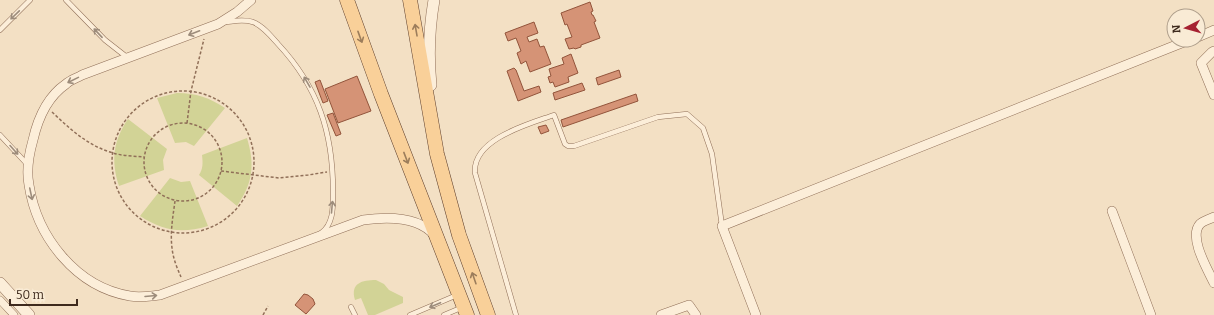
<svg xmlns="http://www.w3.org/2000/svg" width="1214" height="315" font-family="Bitter,serif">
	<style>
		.green { fill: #d2d396 }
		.building { fill: #d59376; stroke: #92543b }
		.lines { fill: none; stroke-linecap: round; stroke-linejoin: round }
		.service-casing { stroke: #906f58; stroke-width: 5.5 }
		.pedestrian-casing { stroke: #906f58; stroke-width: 8 }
		.minor-casing { stroke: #906f58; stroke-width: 10 }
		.tertiary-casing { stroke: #906f58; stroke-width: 12 }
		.primary-casing { stroke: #5d3e2c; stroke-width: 15 }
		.path { stroke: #906f58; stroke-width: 1.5; stroke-dasharray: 3 2; stroke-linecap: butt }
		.service { stroke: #fceed9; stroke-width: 4.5 }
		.pedestrian { stroke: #fceed9; stroke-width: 7 }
		.minor { stroke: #fceed9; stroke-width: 9 }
		.tertiary { stroke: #fceed9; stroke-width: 11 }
		.primary { stroke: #f9d099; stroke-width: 14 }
		.oneway { stroke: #9d8c7b }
		.oneway2 { stroke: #9c7d5b }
	</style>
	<rect width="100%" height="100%" fill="#f3e0c4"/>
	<g class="green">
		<path d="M 177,93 C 196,93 210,98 225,108 L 194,146 L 186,142 L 175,143 L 157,98 Z"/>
		<path d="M 128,119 L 167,149 L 163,160 L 164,170 L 119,186 C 111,161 113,141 128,119 Z"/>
		<path d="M 247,138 C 255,165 253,183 237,206 L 199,175 C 203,169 203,163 202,155 Z"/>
		<path d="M 170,178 L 181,182 L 190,181 L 208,226 C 181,234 164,231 140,216 Z"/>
		<path d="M 376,280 L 384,284 L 389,290 L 403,297 L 403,303 L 375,315 L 368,315 L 361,298 L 355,300 C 350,283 362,280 376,280 Z"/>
	</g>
	<g class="building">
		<path d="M 590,2 L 593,11 L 591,12 L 592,15 L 593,15 L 596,21 L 594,22 L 600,38 L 581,45 L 581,47 L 575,49 L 574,48 L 569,49 L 565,39 L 572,37 L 567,24 L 565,25 L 561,13 Z"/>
		<path d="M 534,22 L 538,33 L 527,37 L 529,42 L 537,39 L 540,47 L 544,46 L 551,64 L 530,72 L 526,61 L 521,64 L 517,53 L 521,51 L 516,38 L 508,41 L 505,33 Z"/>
		<path d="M 571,54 L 578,73 L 568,77 L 569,82 L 555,87 L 553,82 L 550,83 L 548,77 L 551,76 L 549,69 L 564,64 L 562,58 Z"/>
		<path d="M 514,68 L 516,70 L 524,91 L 539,86 L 541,92 L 518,101 L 507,71 Z"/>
		<path d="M 619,70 L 621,77 L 598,85 L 596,78 Z"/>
		<path d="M 357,76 L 371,111 L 338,123 L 325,89 Z"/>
		<path d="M 320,80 L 328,101 L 323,103 L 315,82 Z"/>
		<path d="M 582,83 L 585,90 L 555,100 L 553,93 Z"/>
		<path d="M 636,94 L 638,101 L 563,127 L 561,120 Z"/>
		<path d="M 333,113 L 341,134 L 336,136 L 327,115 Z"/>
		<path d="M 546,125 L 549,131 L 541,134 L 538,127 Z"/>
		<path d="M 304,294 L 308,295 L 313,299 L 315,304 L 306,314 L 295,305 Z"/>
	</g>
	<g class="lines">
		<g class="service-casing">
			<g id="service">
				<path d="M 66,0 L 105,40 L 128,58"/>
				<path d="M 226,22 C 235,21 243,19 253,22 C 263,26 271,36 278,44 C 318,87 333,132 333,191 C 333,206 334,224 321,233"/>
				<path d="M 0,30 L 30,0"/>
				<path d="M 0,135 L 27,164"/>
				<path d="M 351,307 L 355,315"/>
				<path d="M 410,315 L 457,295"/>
				<path d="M 444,315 L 463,307"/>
				<path d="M 516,315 L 475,173 C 472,139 529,124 554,115 L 565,144 L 568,146 L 574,146 L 658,117 L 687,114 L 703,128 L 712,154 L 722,226"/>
			</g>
		</g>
		<g class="pedestrian-casing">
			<path id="pedestrian" d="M 0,300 L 14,315"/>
		</g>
		<g class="minor-casing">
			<g id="minor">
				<path d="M 251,0 L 237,12 L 218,24 L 82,75 C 77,78 70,80 66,84 C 47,97 38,118 33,140 C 29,154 26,170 29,185 C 37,237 76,287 130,296 C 140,298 150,296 160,295 L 363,220 C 385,217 419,216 435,236"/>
				<path d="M 1198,37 L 1214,30"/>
				<path d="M 1214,51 L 1212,52 L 1201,63 L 1214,95"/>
				<path d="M 1112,211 L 1151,315"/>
				<path d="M 1214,217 C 1210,219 1203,221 1200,224 C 1188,237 1208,270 1214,283"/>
				<path d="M 661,315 L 689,305 L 696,315"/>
				<path d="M 756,315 L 722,226 L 1189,40"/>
			</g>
		</g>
		<g class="tertiary-casing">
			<g id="tertiary">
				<path d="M 431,85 C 428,56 429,29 434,0"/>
				<path d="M 0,283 L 29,315"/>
			</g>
		</g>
		<g class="primary-casing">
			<g id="primary">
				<path d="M 347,0 L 381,94 L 467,315"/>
				<path d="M 410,0 L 437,154 L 459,235 L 488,315"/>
			</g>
		</g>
		<g class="path">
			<circle cx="183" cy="162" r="71"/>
			<path d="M 52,112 C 69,128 87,145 110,152 C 121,156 133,156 144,157"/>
			<circle cx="183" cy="162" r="39"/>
			<path d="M 187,123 L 191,91 L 204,39"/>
			<path d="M 221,171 L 279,178 L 308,175 L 327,172"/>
			<path d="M 175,201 C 173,216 170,232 172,248 C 173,258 177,268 181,277"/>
			<path d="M 263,315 L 268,306"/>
		</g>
		<use href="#service" class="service"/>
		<use href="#pedestrian" class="pedestrian"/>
		<use href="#minor" class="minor"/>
		<use href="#tertiary" class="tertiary"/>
		<use href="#primary" class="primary"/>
	</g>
	<defs><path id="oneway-shaft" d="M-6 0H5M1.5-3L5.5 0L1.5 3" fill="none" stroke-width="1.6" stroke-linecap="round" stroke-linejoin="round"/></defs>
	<g class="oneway">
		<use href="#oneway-shaft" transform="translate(15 15) rotate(136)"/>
		<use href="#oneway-shaft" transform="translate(98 33) rotate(-133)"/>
		<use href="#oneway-shaft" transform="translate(194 33) rotate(159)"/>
		<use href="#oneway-shaft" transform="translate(73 80) rotate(154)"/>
		<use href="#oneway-shaft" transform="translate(307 82) rotate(-120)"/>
		<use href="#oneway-shaft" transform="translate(14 150) rotate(48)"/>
		<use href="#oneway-shaft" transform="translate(31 194) rotate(78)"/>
		<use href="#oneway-shaft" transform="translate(332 207) rotate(-85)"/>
		<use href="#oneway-shaft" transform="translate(151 296) rotate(-5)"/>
		<use href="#oneway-shaft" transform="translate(435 305) rotate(157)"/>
	</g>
	<g class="oneway2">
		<use href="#oneway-shaft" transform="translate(416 30) rotate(-100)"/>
		<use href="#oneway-shaft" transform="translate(360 37) rotate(70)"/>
		<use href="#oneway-shaft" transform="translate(406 158) rotate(69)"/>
		<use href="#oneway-shaft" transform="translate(474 278) rotate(-109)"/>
	</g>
	<g transform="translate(1186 28) rotate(264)"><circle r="19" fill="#f9ebd5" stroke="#ae9e8b"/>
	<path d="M0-3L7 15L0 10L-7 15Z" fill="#a62131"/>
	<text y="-6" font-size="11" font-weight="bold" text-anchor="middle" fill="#3e2a1d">N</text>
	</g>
	<path d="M10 299v6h67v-6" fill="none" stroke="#3e2a1d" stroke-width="2"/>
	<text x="16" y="299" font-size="12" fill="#3e2a1d" stroke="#f9ebd5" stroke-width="3" paint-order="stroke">50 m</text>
</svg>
